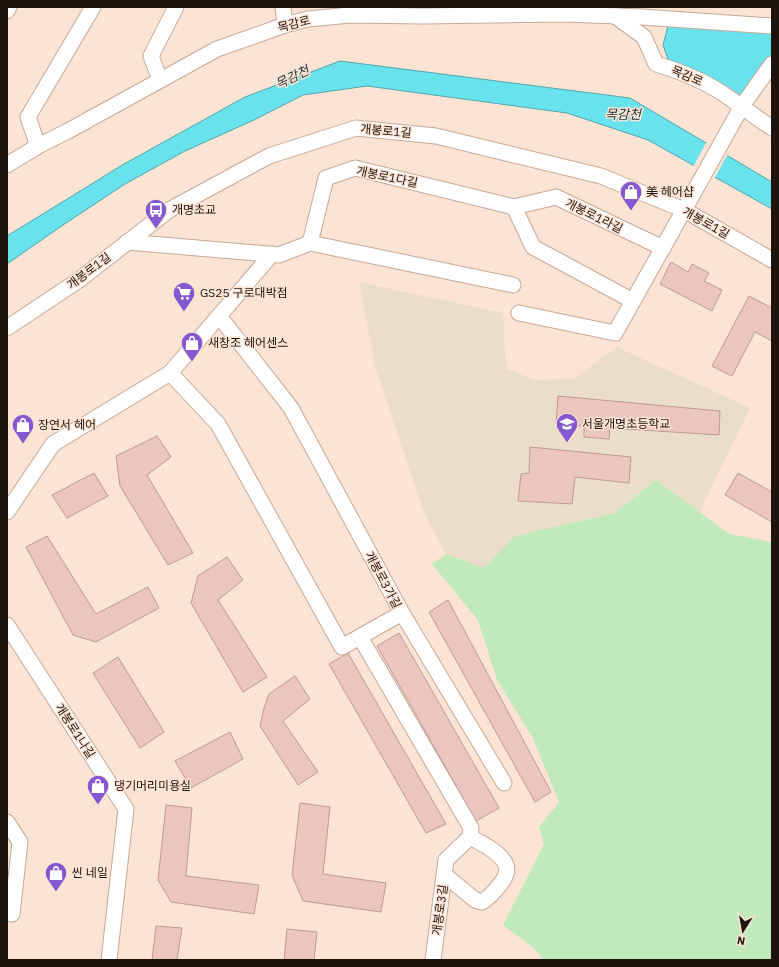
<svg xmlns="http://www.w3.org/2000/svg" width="779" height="967" font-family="'IBM Plex Sans','Noto Sans KR',sans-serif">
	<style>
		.education { fill: #eadeca }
		.green { fill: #c0e9bc }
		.water { fill: #68e3ed; stroke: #52a5aa }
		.pier { fill: #fce4d4 }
		.building { fill: #ebc6c1; stroke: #bd9a95 }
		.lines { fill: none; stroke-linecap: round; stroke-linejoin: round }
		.minor-casing { stroke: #c6a996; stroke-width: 17 }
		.minor { stroke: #fff; stroke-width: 15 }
		.labels { text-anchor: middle; stroke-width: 3; stroke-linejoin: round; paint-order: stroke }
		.street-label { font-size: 12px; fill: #1e140d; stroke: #fce4d4 }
		.poi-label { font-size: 12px; fill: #1e140d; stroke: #fce4d4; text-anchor: start }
		.water-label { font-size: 13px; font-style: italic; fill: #213739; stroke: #fce4d4 }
	</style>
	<rect width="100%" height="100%" fill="#fce4d4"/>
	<path class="education" d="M 359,282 L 503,313 L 506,368 L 534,380 L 575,378 L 617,347 L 750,408 L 699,513 L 656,480 L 615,513 L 515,536 L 484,568 L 446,554 L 424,513 L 375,366 Z"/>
	<path class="green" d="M 656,480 L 729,534 L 772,542 L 772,960 L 543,960 L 536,950 L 503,925 L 544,844 L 539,827 L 559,802 L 533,738 L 497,680 L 478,620 L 432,564 L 446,554 L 484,568 L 515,536 L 615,513 Z"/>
	<g class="water">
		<path d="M 668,26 L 772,33 L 772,57 L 741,97 L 669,62 L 663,45 Z"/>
		<path d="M 340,61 L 630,98 L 772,182 L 772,209 L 648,140 L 567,113 L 367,86 L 303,95 L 254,120 L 185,151 L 125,184 L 63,225 L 7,264 L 7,236 L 124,164 L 245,97 Z"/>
	</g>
	<path class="pier" d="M 707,141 L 728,154 L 714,179 L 693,167 Z"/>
	<g class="building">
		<path d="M 671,262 L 688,272 L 692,264 L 709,273 L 704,281 L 722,290 L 712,311 L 660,284 Z"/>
		<path d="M 749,296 L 772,308 L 772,341 L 755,332 L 732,376 L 712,366 Z"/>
		<path d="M 558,396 L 720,411 L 719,435 L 610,428 L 609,439 L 584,437 L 584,426 L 556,423 Z"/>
		<path d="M 157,436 L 171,457 L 147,475 L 193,553 L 168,565 L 120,486 L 116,456 Z"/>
		<path d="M 530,447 L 631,457 L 629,483 L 575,477 L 572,504 L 518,501 L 521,474 L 529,473 Z"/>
		<path d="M 94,473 L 108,496 L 67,518 L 52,495 Z"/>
		<path d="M 738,473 L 772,492 L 772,522 L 725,495 Z"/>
		<path d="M 47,536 L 96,614 L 148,587 L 159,608 L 96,642 L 73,635 L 26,547 Z"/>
		<path d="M 227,557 L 243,580 L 218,600 L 267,677 L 243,692 L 191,603 L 198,576 Z"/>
		<path d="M 448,600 L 551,792 L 535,802 L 429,612 Z"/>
		<path d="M 399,633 L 499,808 L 476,821 L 377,646 Z"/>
		<path d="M 348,653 L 446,824 L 426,833 L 329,664 Z"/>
		<path d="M 118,657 L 164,732 L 140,748 L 93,673 Z"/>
		<path d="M 295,676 L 310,699 L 283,721 L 318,772 L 298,785 L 260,726 L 264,708 L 269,694 Z"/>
		<path d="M 230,732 L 243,759 L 191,788 L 175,761 Z"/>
		<path d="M 300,803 L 330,807 L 323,874 L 386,883 L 381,912 L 303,901 L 292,875 Z"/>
		<path d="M 166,805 L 192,808 L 186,876 L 259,885 L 254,914 L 171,902 L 158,880 Z"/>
		<path d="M 156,926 L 182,928 L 177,960 L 152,960 Z"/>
		<path d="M 287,929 L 317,932 L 314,960 L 284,960 Z"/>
	</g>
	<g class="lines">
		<g class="minor-casing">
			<g id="minor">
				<path d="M 283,7 L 285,25"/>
				<path d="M 7,11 L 9,7"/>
				<path d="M 615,16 L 644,37 L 656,64 C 669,68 682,72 694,78 C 723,90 746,111 772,128"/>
				<path d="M 160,80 L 151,56 L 176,7"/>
				<path d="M 38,146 L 28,117 L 93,7"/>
				<path d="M 7,165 L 38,146 L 68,131 L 217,49 L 285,25 L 308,19 L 350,15 L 424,16 L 565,14 L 642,17 L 772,26"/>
				<path d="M 514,207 L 533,247 L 633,301"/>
				<path d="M 127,242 L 279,255 L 310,243 L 513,285"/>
				<path d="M 310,243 L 326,178 L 355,168 L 514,207 L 556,197 L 663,248"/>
				<path d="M 519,313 L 615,333 L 684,210 L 742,106 L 772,64"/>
				<path d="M 7,328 L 79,280 L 169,210 L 269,156 L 356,128 L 436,136 L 601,176 L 684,210 L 772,260"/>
				<path d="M 170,373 L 272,254"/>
				<path d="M 7,512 L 53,444 L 170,373 L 218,424 L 342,647 L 402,613 L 291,408 L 219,316"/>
				<path d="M 402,613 L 504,783"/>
				<path d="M 7,625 L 126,809 L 109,960"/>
				<path d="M 360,637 L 471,828 L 470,837 L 446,860 L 433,960"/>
				<path d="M 7,822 L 20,842 L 12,914"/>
				<path d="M 445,875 L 475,900 L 482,902 C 489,898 493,893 498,887 C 501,883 505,879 506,874 C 512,857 481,843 470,837"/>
			</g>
		</g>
		<use href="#minor" class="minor"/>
	</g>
	<defs>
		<g id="shop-pin" transform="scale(1.15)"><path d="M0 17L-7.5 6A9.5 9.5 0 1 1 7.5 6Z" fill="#8557d0" stroke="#fce4d4"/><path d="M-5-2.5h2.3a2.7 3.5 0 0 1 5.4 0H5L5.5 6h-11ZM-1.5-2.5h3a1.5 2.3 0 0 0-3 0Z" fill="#fff"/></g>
		<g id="bus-pin" transform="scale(1.15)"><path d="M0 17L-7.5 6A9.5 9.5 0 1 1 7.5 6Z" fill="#8557d0" stroke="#fce4d4"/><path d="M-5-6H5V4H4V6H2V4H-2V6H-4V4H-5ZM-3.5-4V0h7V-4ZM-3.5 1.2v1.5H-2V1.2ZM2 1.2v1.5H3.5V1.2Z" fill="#fff"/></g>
		<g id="supermarket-pin" transform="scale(1.15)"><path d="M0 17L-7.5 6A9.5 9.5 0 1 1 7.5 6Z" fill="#8557d0" stroke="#fce4d4"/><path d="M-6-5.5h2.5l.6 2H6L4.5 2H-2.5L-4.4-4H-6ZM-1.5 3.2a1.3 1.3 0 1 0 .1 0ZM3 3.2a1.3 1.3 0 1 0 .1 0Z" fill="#fff"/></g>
		<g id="school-pin" transform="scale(1.15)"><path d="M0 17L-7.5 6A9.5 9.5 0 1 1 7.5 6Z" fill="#8557d0" stroke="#fce4d4"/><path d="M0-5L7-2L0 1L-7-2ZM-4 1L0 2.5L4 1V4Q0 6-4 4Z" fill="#fff"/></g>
	</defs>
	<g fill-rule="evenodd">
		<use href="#shop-pin" x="631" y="192"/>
		<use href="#bus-pin" x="156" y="210"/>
		<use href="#supermarket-pin" x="184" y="293"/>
		<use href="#shop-pin" x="192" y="343"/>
		<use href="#school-pin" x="567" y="424"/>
		<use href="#shop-pin" x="23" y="425"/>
		<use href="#shop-pin" x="98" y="786"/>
		<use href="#shop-pin" x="56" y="873"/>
	</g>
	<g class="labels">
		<g class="street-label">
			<text transform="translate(294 24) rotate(-14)" y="4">목감로</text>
			<text transform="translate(687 76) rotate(23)" y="4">목감로</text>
			<text transform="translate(386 131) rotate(5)" y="4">개봉로1길</text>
			<text transform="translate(387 177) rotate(12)" y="4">개봉로1다길</text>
			<text transform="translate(594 216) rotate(26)" y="4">개봉로1라길</text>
			<text transform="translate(706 223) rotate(29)" y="4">개봉로1길</text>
			<text transform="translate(89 271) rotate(-37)" y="4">개봉로1길</text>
			<text transform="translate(383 580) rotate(62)" y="4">개봉로3가길</text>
			<text transform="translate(75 731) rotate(57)" y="4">개봉로1나길</text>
			<text transform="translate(440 910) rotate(-82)" y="4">개봉로3길</text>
		</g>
		<g class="poi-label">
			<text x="646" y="196">美 헤어샵</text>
			<text x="172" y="214">개명초교</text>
			<text x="200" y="297">GS25 구로대박점</text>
			<text x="208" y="347">새창조 헤어센스</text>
			<text x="582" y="428">서울개명초등학교</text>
			<text x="38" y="429">장연서 헤어</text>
			<text x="114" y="790">댕기머리미용실</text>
			<text x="72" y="877">씬 네일</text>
		</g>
		<g class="water-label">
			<text transform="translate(292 77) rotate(-26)" y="5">목감천</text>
			<text x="623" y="119">목감천</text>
		</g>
	</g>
	<rect width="779" height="967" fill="none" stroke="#1e140d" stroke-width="16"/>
	<g transform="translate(743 931) rotate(191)" stroke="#fce4d4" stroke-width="3" paint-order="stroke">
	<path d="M0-3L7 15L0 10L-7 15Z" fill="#1e140d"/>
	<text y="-6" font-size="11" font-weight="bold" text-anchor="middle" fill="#1e140d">N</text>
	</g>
</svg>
